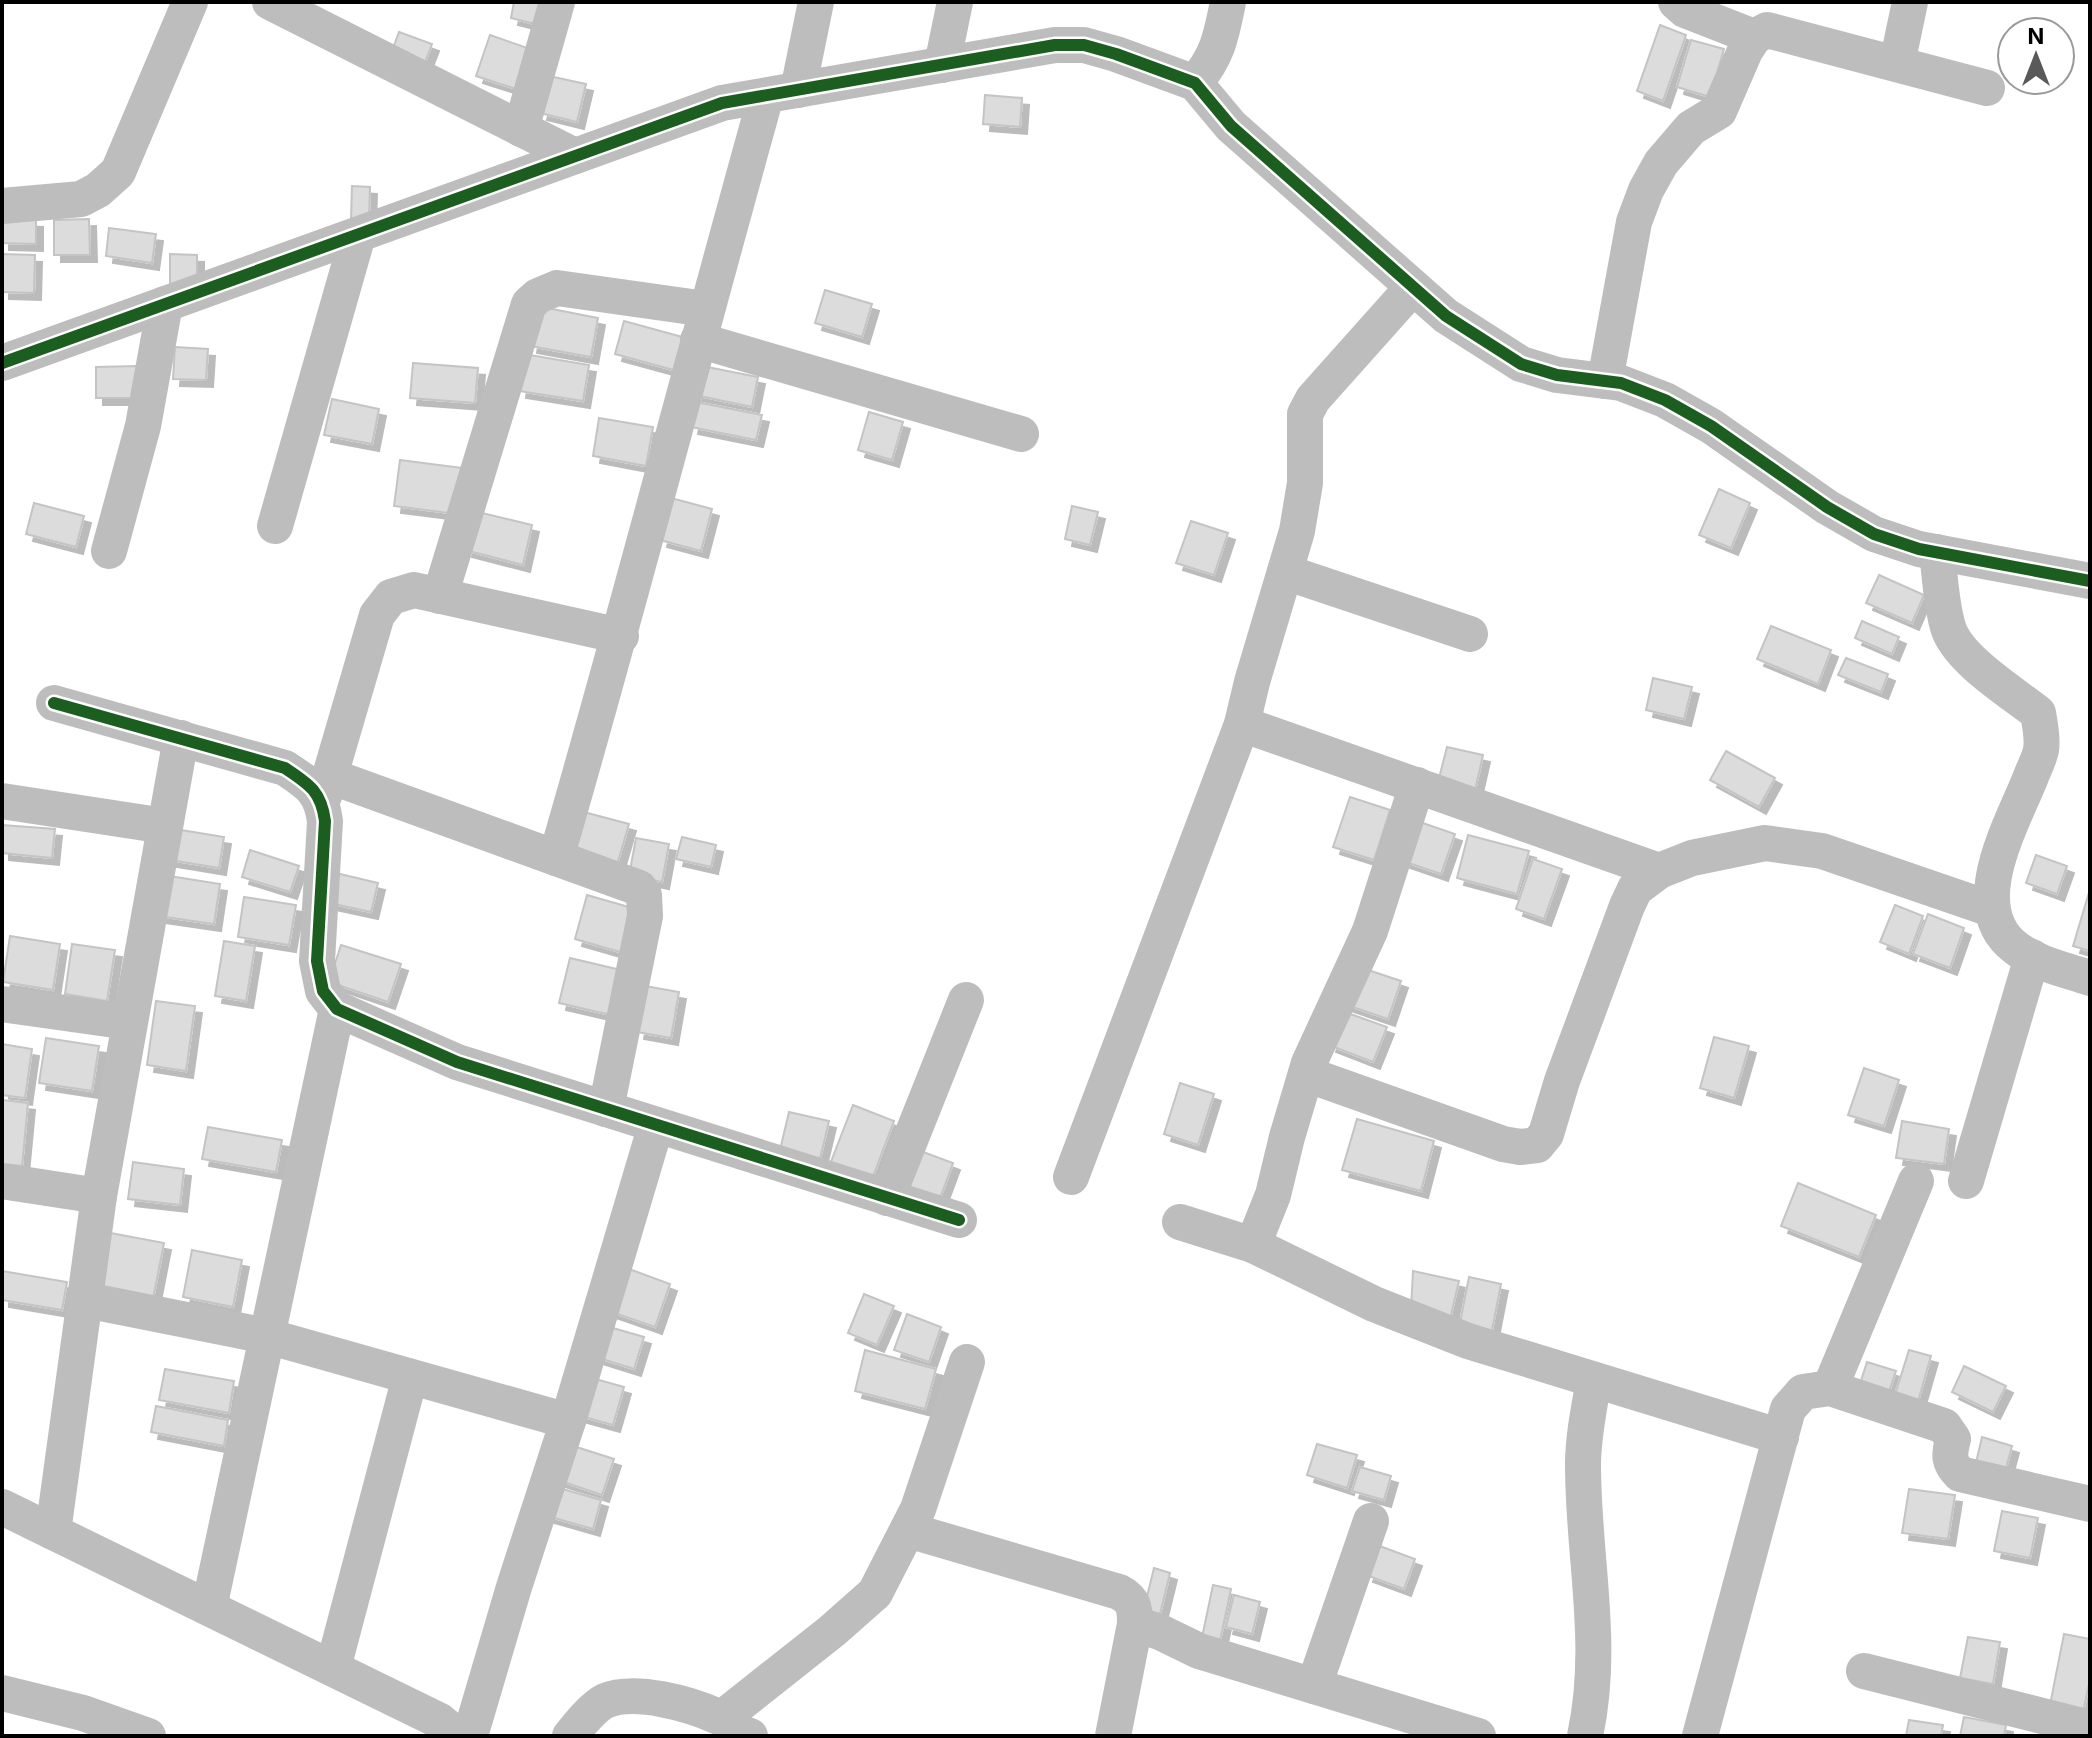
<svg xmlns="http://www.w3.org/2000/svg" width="2092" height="1738" font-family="Inter,sans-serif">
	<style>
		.building { fill: #dcdcdc; stroke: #c4c4c4; stroke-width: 2; filter: url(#shadow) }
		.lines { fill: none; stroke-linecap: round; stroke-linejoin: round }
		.minor { stroke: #bdbdbd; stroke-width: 36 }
		.cycleway-casing { stroke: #fff; stroke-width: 17 }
		.cycleway { stroke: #1b5e20; stroke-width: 12 }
	</style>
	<defs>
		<filter id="shadow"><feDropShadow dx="7" dy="7" stdDeviation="0" flood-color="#0004"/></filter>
	</defs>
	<rect width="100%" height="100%" fill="#fff"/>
	<g class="building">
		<path d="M 514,2 L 540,2 L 535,24 L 511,18 Z"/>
		<path d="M 1660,25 L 1686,35 L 1663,101 L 1637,91 Z"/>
		<path d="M 399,32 L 432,44 L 422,70 L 389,59 Z"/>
		<path d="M 490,35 L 533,50 L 519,90 L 476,76 Z"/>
		<path d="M 1691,40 L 1724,49 L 1710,97 L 1677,87 Z"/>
		<path d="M 549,76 L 586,84 L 577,122 L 540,113 Z"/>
		<path d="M 985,95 L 1022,98 L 1020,127 L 983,124 Z"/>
		<path d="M 352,186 L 370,187 L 369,220 L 351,220 Z"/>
		<path d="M 2,219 L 36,220 L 36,244 L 2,243 Z"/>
		<path d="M 89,219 L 90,255 L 54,255 L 54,220 Z"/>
		<path d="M 109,228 L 156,234 L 152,263 L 106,256 Z"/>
		<path d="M 2,254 L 35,255 L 34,293 L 2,292 Z"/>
		<path d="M 170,254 L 197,255 L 197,291 L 170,290 Z"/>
		<path d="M 825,290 L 872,304 L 862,337 L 815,323 Z"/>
		<path d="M 537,306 L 598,318 L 591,357 L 530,346 Z"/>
		<path d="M 624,321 L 686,338 L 677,371 L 615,354 Z"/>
		<path d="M 175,347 L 208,349 L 206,380 L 173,379 Z"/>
		<path d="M 524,354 L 589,365 L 583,401 L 519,391 Z"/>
		<path d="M 413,363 L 478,368 L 475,403 L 410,398 Z"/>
		<path d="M 137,366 L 137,398 L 96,398 L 96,367 Z"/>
		<path d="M 702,366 L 758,377 L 752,407 L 695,395 Z"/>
		<path d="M 332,399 L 379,409 L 372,444 L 324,435 Z"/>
		<path d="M 696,402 L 762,415 L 756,440 L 691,427 Z"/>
		<path d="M 869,412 L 903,422 L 892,460 L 858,450 Z"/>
		<path d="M 599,418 L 653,427 L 646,466 L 593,456 Z"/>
		<path d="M 400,460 L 463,468 L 457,514 L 394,506 Z"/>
		<path d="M 1719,489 L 1750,503 L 1731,548 L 1699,535 Z"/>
		<path d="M 671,498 L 712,509 L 701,551 L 660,540 Z"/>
		<path d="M 34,503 L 84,516 L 76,547 L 26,534 Z"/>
		<path d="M 1072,506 L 1098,512 L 1090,545 L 1065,539 Z"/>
		<path d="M 474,511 L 532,525 L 523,565 L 465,550 Z"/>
		<path d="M 1191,521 L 1228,533 L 1214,575 L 1176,563 Z"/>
		<path d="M 1879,575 L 1924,595 L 1912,623 L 1866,603 Z"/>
		<path d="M 1862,621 L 1899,637 L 1892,654 L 1855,638 Z"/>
		<path d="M 1771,626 L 1831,650 L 1818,684 L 1757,659 Z"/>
		<path d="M 1846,658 L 1888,674 L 1881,692 L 1838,675 Z"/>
		<path d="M 1653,678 L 1692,687 L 1684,719 L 1646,710 Z"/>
		<path d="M 1447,747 L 1483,755 L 1473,799 L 1436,790 Z"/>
		<path d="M 1726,751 L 1775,778 L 1759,807 L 1710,780 Z"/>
		<path d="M 1350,797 L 1390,810 L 1374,860 L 1333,847 Z"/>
		<path d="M 580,811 L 629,824 L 616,868 L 567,855 Z"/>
		<path d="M 1417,821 L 1455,834 L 1441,874 L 1403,861 Z"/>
		<path d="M 2,825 L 55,829 L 52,858 L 2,853 Z"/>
		<path d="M 169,828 L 224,837 L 219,868 L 164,859 Z"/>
		<path d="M 1468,835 L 1529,851 L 1517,894 L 1457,878 Z"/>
		<path d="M 682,837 L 716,845 L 711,867 L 676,859 Z"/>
		<path d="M 636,838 L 669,844 L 662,882 L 629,876 Z"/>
		<path d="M 250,850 L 299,866 L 290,892 L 242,877 Z"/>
		<path d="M 2036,855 L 2067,866 L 2057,894 L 2026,883 Z"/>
		<path d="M 1533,859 L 1562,869 L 1544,919 L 1516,909 Z"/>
		<path d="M 336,873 L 378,883 L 371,912 L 329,903 Z"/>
		<path d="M 157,874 L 220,884 L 214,924 L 151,915 Z"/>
		<path d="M 2090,889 L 2090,951 L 2073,946 Z"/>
		<path d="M 587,895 L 639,910 L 627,954 L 575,939 Z"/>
		<path d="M 244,897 L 296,905 L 289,945 L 238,937 Z"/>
		<path d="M 1895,905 L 1923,916 L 1909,954 L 1880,942 Z"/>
		<path d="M 1928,914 L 1964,928 L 1950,968 L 1913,954 Z"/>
		<path d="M 10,936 L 60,944 L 53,990 L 3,982 Z"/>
		<path d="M 224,941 L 255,946 L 246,1001 L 215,996 Z"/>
		<path d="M 72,944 L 115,950 L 107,1001 L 65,994 Z"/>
		<path d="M 341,945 L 401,964 L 388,1002 L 329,982 Z"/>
		<path d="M 570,958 L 621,970 L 611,1015 L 559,1003 Z"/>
		<path d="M 1356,966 L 1401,981 L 1388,1019 L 1341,1003 Z"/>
		<path d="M 645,986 L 679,992 L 671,1038 L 637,1032 Z"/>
		<path d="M 156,1001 L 195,1006 L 186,1071 L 147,1065 Z"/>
		<path d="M 1342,1011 L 1387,1027 L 1373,1062 L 1329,1045 Z"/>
		<path d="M 1714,1037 L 1749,1046 L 1734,1098 L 1700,1088 Z"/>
		<path d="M 46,1038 L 99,1046 L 92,1091 L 39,1083 Z"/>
		<path d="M 2,1044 L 32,1049 L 25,1098 L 2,1095 Z"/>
		<path d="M 1864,1068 L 1899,1080 L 1884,1126 L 1848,1115 Z"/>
		<path d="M 1180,1083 L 1214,1094 L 1198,1145 L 1164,1134 Z"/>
		<path d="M 2,1100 L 28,1103 L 22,1166 L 2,1164 Z"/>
		<path d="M 853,1105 L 894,1121 L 869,1187 L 827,1172 Z"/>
		<path d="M 789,1112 L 829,1121 L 819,1163 L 779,1154 Z"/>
		<path d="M 1357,1119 L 1434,1141 L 1421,1191 L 1342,1170 Z"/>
		<path d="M 1902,1121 L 1949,1129 L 1944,1164 L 1896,1158 Z"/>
		<path d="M 208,1127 L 282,1140 L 276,1172 L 202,1159 Z"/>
		<path d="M 915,1149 L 953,1163 L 936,1209 L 898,1196 Z"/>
		<path d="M 133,1162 L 184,1169 L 180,1205 L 128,1199 Z"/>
		<path d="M 1798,1183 L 1876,1215 L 1859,1257 L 1781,1226 Z"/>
		<path d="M 100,1231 L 164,1243 L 152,1304 L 89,1292 Z"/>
		<path d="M 192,1250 L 242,1260 L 233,1307 L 183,1297 Z"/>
		<path d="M 621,1266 L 670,1284 L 655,1327 L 606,1310 Z"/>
		<path d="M 2,1271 L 67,1282 L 62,1310 L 2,1300 Z"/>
		<path d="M 1413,1271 L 1459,1281 L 1449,1323 L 1411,1309 Z"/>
		<path d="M 1469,1277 L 1501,1284 L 1490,1340 L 1458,1333 Z"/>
		<path d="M 864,1294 L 894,1306 L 877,1345 L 848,1333 Z"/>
		<path d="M 907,1314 L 941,1327 L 929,1362 L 894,1350 Z"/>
		<path d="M 606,1326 L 644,1337 L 634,1369 L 596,1357 Z"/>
		<path d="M 865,1350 L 936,1369 L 925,1409 L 855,1391 Z"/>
		<path d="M 1909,1350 L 1931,1356 L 1916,1408 L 1893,1401 Z"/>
		<path d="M 1867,1362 L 1896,1371 L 1886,1400 L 1858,1390 Z"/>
		<path d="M 1964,1366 L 2006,1386 L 1993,1412 L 1952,1392 Z"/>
		<path d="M 165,1369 L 234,1381 L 229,1413 L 159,1400 Z"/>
		<path d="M 588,1377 L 624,1387 L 613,1425 L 577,1415 Z"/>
		<path d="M 156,1406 L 228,1420 L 224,1446 L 151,1432 Z"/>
		<path d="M 1982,1437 L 2012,1446 L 2005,1472 L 1975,1467 Z"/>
		<path d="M 567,1444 L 614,1459 L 602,1495 L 555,1479 Z"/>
		<path d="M 1317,1444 L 1357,1455 L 1347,1488 L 1307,1475 Z"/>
		<path d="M 1360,1467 L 1391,1476 L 1384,1500 L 1352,1491 Z"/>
		<path d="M 552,1486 L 601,1500 L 593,1529 L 544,1515 Z"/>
		<path d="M 1909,1489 L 1955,1495 L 1948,1539 L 1902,1533 Z"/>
		<path d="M 2002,1511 L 2038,1518 L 2030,1558 L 1994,1551 Z"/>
		<path d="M 1377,1545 L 1415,1559 L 1404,1589 L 1366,1575 Z"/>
		<path d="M 1154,1568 L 1170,1573 L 1159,1618 L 1143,1613 Z"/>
		<path d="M 1213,1585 L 1231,1589 L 1218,1650 L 1200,1647 Z"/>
		<path d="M 1234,1595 L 1260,1602 L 1252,1634 L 1226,1627 Z"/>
		<path d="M 2064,1634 L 2090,1639 L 2090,1679 L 2083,1712 L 2050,1705 Z"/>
		<path d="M 1968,1637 L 2000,1642 L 1993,1684 L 1960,1678 Z"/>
		<path d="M 1964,1717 L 2006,1725 L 2004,1736 L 1960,1736 Z"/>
		<path d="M 1909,1720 L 1943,1725 L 1941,1736 L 1906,1736 Z"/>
	</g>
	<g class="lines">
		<g class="minor">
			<path d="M 270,2 L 575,156"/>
			<path d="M 1676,2 L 1685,10 L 1754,37"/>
			<path d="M 1897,64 L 1910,2"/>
			<path d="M 942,65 L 955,2"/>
			<path d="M 1195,83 C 1218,55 1221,37 1228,2"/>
			<path d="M 798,90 L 816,2"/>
			<path d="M 521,129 L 557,2"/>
			<path d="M 2,206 L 81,199 L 98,190 L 118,172 L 190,2"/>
			<path d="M 698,340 L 1021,434"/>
			<path d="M 2,363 L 722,103 L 1055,45 L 1084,45 L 1116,54 L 1195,83 L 1231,126 L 1446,316 L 1521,364 L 1557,375 L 1621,383 L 1665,400 L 1711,426 L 1827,507 L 1874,534 L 1919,549 L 2090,581"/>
			<path d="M 1605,381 L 1634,222 L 1646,190 L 1661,163 L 1691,128 L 1719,111 L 1745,51 L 1754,37 L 1767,30 L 1987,88"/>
			<path d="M 275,526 L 358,235"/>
			<path d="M 109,551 L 143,426 L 165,304"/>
			<path d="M 1937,552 C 1940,576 1941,604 1948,627 C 1957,659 2013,693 2038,713 C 2040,725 2043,738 2041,750 C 2039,760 2033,770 2030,779 C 2011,826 1963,909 2016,948 C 2037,964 2066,970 2090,978"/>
			<path d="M 1285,572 L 1470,634"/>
			<path d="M 440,596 L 529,304 L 538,296 L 557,288 L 706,309"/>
			<path d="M 54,703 L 285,768 C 309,784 321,791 325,821 L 317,961 L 323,991 L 337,1009 L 457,1062 L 959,1220"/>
			<path d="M 1242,724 L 1659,871"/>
			<path d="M 330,776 L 639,888 L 644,895 L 645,916 L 606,1109"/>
			<path d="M 324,796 L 377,615 L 391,597 L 414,590 L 621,636"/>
			<path d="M 2,801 L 165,826"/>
			<path d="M 556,858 C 630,604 695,349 766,96"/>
			<path d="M 2,1004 L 129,1022"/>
			<path d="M 1306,1074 L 1503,1144 L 1520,1147 L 1537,1145 L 1546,1134 L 1562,1081 L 1627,906 L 1635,889 L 1659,871 L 1692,858 L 1765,843 L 1822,851 L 1991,909"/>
			<path d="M 1071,1177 L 1242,724 L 1252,682 L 1297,531 L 1305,483 L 1305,414 L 1313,399 L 1413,287"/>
			<path d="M 2,1181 L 99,1196"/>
			<path d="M 1966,1181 L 2032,957"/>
			<path d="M 887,1198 L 966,1000"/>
			<path d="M 1180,1222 L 1253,1245 L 1374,1304 L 1468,1341 L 1781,1437"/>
			<path d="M 1253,1245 L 1273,1195 L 1287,1137 L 1309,1063 L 1370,931 L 1417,785"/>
			<path d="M 86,1300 L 267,1336 L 568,1421"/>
			<path d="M 1830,1388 L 1916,1181"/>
			<path d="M 2,1507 L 440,1721 L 458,1736"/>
			<path d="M 908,1530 L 1119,1592 C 1134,1600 1135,1608 1135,1624 L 1113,1736"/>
			<path d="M 53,1532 L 99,1196 L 181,738"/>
			<path d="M 209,1608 L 337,1009"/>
			<path d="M 1135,1624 L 1160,1632 L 1199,1651 L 1478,1736"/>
			<path d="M 333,1668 L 410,1377"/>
			<path d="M 1864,1671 L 2090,1728"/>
			<path d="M 1314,1686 L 1371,1521"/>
			<path d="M 2,1693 L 83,1713 L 148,1736"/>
			<path d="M 722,1718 L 832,1631 L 875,1593 L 918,1509 L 967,1362"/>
			<path d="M 470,1736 L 514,1587 L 568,1421 L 656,1125"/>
			<path d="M 570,1736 C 578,1726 593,1707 605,1701 C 635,1688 690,1704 719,1717 C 730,1722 738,1733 750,1736"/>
			<path d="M 1585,1736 C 1605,1644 1583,1558 1583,1465 C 1583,1437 1589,1408 1594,1380"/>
			<path d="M 1700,1736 L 1788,1409 L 1803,1392 L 1830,1388 L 1944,1426 L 1953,1439 C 1949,1455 1948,1462 1960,1474 L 2090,1504"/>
		</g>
		<g class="cycleway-casing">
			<g id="cycleway">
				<path d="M 2,363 L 722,103 L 1055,45 L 1084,45 L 1116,54 L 1195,83 L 1231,126 L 1446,316 L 1521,364 L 1557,375 L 1621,383 L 1665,400 L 1711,426 L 1827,507 L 1874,534 L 1919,549 L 2090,581"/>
				<path d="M 54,703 L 285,768 C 309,784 321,791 325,821 L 317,961 L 323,991 L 337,1009 L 457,1062 L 959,1220"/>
			</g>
		</g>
		<use href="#cycleway" class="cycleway"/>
	</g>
	<rect width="2092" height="1738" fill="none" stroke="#000000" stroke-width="8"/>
	<g transform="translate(2036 56)"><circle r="38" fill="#ffffff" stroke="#999999" stroke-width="2"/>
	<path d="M0-6L14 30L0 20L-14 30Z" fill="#595959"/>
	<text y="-12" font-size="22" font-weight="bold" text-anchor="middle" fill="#000000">N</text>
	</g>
</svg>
